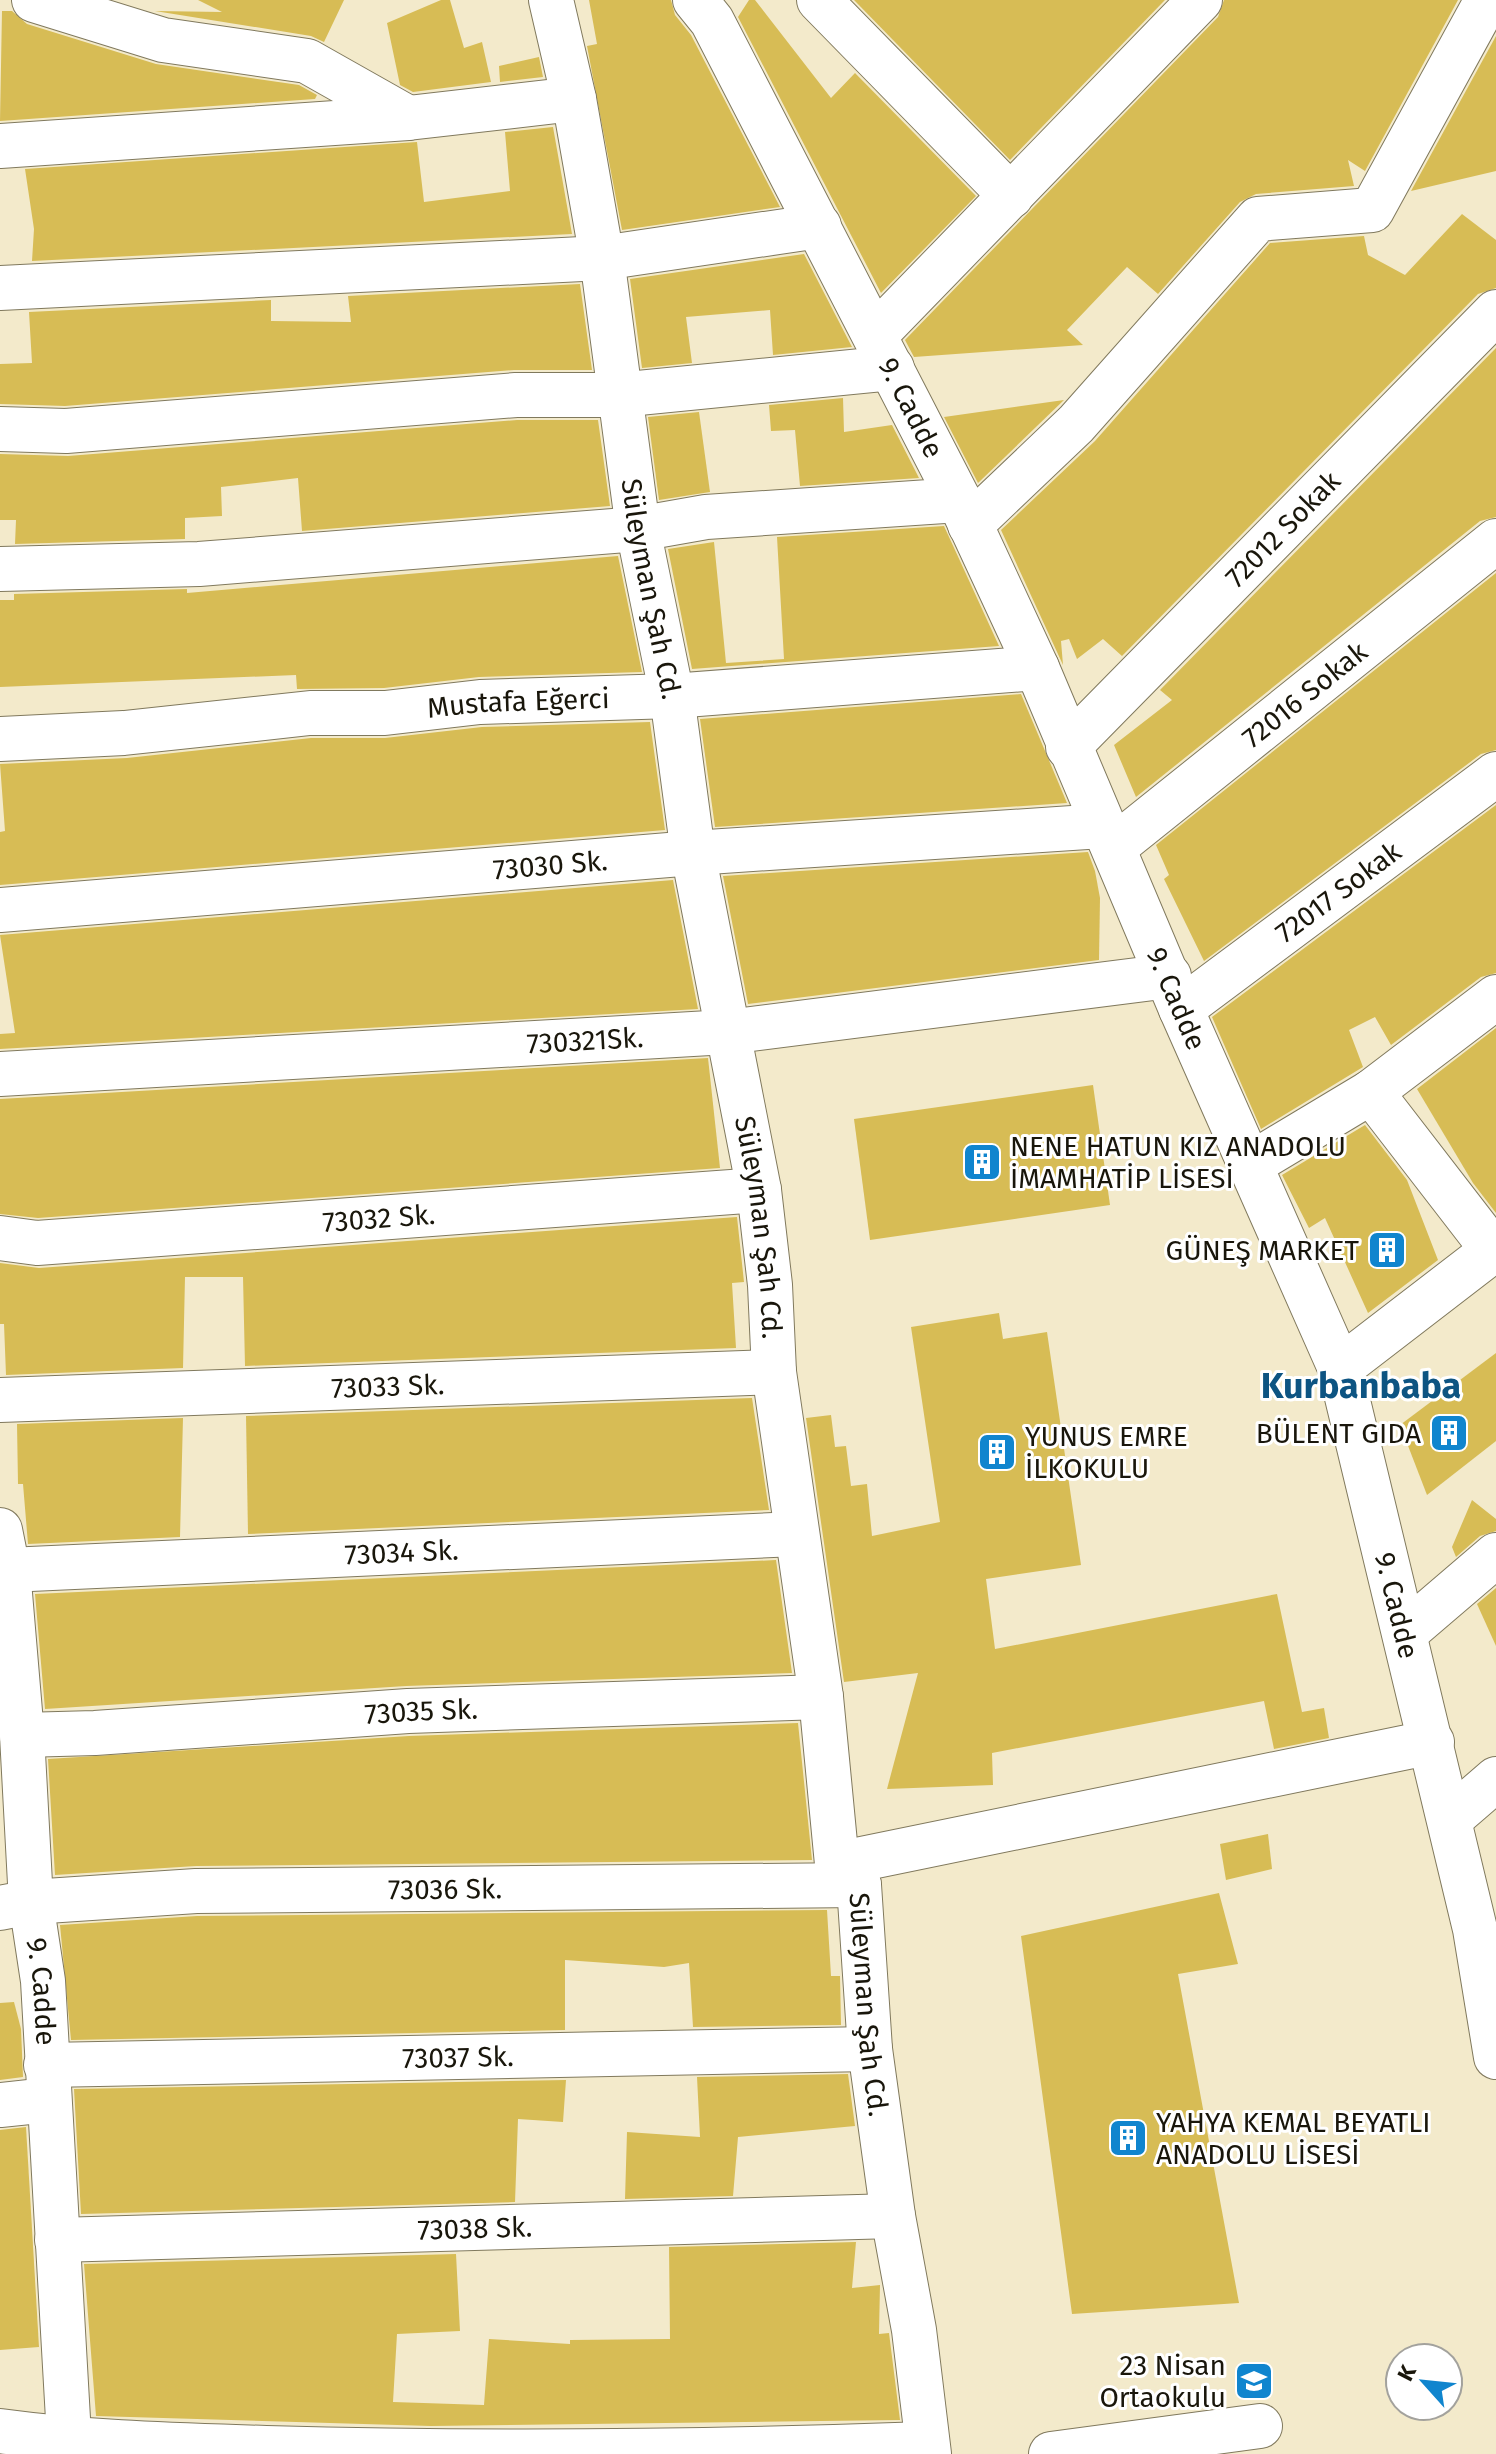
<svg xmlns="http://www.w3.org/2000/svg" width="1496" height="2454" font-family="'Fira Sans',sans-serif">
	<style>
		.building { fill: #d7bc55 }
		.lines { fill: none; stroke-linecap: round; stroke-linejoin: round }
		.street-casing { stroke: #80795d; stroke-width: 46 }
		.secondary-casing { stroke: #80795d; stroke-width: 46 }
		.street { stroke: #fff; stroke-width: 44 }
		.secondary { stroke: #fff; stroke-width: 44 }
		.labels { text-anchor: middle; stroke-width: 6; stroke-linejoin: round; paint-order: stroke }
		.street-label { font-size: 28px; fill: #19160b; stroke: #fff }
		.poi-label { font-size: 28px; fill: #19160b; stroke: #fff; text-anchor: start }
		.district-label { font-size: 36px; font-weight: bold; fill: #0d5482; stroke: #fff }
	</style>
	<rect width="100%" height="100%" fill="#f3eacb"/>
	<g class="building">
		<path d="M 198,0 L 344,0 L 324,42 L 311,36 L 155,11 L 222,12 Z"/>
		<path d="M 441,0 L 450,0 L 464,48 L 482,42 L 491,82 L 413,92 L 400,85 L 387,23 Z"/>
		<path d="M 589,0 L 671,0 L 675,15 L 691,35 L 780,207 L 622,230 L 587,46 L 597,44 Z"/>
		<path d="M 749,0 L 755,0 L 831,98 L 855,73 L 976,196 L 881,293 L 738,17 Z"/>
		<path d="M 854,0 L 1165,0 L 1010,160 Z"/>
		<path d="M 1224,0 L 1458,0 L 1365,171 L 1348,160 L 1354,186 L 1256,194 L 1240,202 L 1158,294 L 1127,267 L 1067,330 L 1083,345 L 914,357 L 905,340 L 1218,17 Z"/>
		<path d="M 2,11 L 12,11 L 27,24 L 156,64 L 299,85 L 317,95 L 315,99 L 0,121 Z"/>
		<path d="M 1496,36 L 1496,171 L 1411,191 Z"/>
		<path d="M 539,57 L 543,77 L 500,82 L 499,66 Z"/>
		<path d="M 553,127 L 572,234 L 32,261 L 34,229 L 25,169 L 417,142 L 424,202 L 510,191 L 505,132 Z"/>
		<path d="M 1462,214 L 1496,240 L 1496,288 L 1478,294 L 1122,656 L 1103,639 L 1077,659 L 1069,639 L 1061,641 L 1063,665 L 1001,530 L 1095,441 L 1270,243 L 1364,236 L 1368,255 L 1405,275 Z"/>
		<path d="M 804,254 L 852,347 L 773,355 L 770,310 L 686,317 L 692,363 L 642,368 L 630,279 Z"/>
		<path d="M 580,284 L 592,370 L 514,370 L 65,406 L 0,404 L 0,364 L 32,363 L 29,312 L 271,300 L 271,321 L 351,322 L 348,296 Z"/>
		<path d="M 1496,348 L 1496,517 L 1480,521 L 1136,797 L 1114,745 L 1172,700 L 1160,690 Z"/>
		<path d="M 843,398 L 844,432 L 892,425 L 919,478 L 800,486 L 795,430 L 771,431 L 769,405 Z"/>
		<path d="M 1064,400 L 978,483 L 944,417 Z"/>
		<path d="M 699,412 L 710,492 L 659,500 L 648,417 Z"/>
		<path d="M 517,420 L 598,420 L 610,506 L 302,531 L 298,478 L 221,487 L 222,516 L 185,518 L 185,539 L 15,544 L 16,520 L 0,520 L 0,454 L 68,456 Z"/>
		<path d="M 944,526 L 999,646 L 692,669 L 668,549 L 714,542 L 726,663 L 784,659 L 777,537 Z"/>
		<path d="M 618,556 L 642,672 L 479,677 L 384,688 L 297,689 L 296,675 L 0,687 L 0,600 L 14,600 L 14,594 L 187,589 L 187,593 Z"/>
		<path d="M 1496,573 L 1496,750 L 1481,754 L 1204,961 L 1164,879 L 1169,875 L 1156,845 Z"/>
		<path d="M 1021,694 L 1067,803 L 715,827 L 700,719 Z"/>
		<path d="M 650,722 L 665,830 L 0,885 L 0,832 L 5,831 L 0,764 L 127,758 L 311,738 L 385,738 L 482,727 Z"/>
		<path d="M 1496,805 L 1496,973 L 1481,977 L 1391,1045 L 1375,1017 L 1349,1030 L 1363,1067 L 1261,1129 L 1212,1017 Z"/>
		<path d="M 1088,852 L 1095,871 L 1100,898 L 1099,960 L 748,1004 L 723,876 Z"/>
		<path d="M 673,880 L 698,1009 L 0,1049 L 0,1034 L 15,1033 L 0,935 Z"/>
		<path d="M 1496,1028 L 1496,1213 L 1473,1183 L 1417,1089 Z"/>
		<path d="M 708,1058 L 720,1168 L 38,1218 L 0,1214 L 0,1099 Z"/>
		<path d="M 1093,1085 L 1110,1205 L 870,1240 L 854,1119 Z"/>
		<path d="M 1365,1125 L 1407,1180 L 1438,1260 L 1368,1313 L 1325,1218 L 1309,1228 L 1282,1175 Z"/>
		<path d="M 737,1217 L 744,1282 L 732,1283 L 736,1348 L 245,1366 L 243,1277 L 185,1277 L 183,1368 L 6,1375 L 4,1324 L 0,1324 L 0,1263 L 39,1268 Z"/>
		<path d="M 999,1313 L 1003,1339 L 1047,1332 L 1081,1565 L 986,1579 L 995,1649 L 1277,1594 L 1302,1712 L 1324,1708 L 1329,1738 L 1274,1749 L 1264,1701 L 992,1753 L 993,1785 L 887,1789 L 918,1673 L 844,1682 L 806,1418 L 831,1415 L 835,1447 L 846,1446 L 851,1486 L 867,1484 L 872,1536 L 940,1522 L 911,1327 Z"/>
		<path d="M 1496,1353 L 1496,1441 L 1427,1495 L 1400,1425 Z"/>
		<path d="M 752,1398 L 769,1510 L 248,1534 L 246,1416 Z"/>
		<path d="M 183,1418 L 180,1537 L 28,1544 L 23,1484 L 18,1484 L 17,1424 Z"/>
		<path d="M 1472,1500 L 1496,1519 L 1496,1531 L 1480,1536 L 1456,1557 L 1452,1547 Z"/>
		<path d="M 776,1560 L 792,1673 L 406,1686 L 45,1709 L 35,1594 Z"/>
		<path d="M 1496,1588 L 1496,1646 L 1477,1604 Z"/>
		<path d="M 798,1723 L 812,1860 L 196,1866 L 55,1875 L 48,1759 L 409,1736 Z"/>
		<path d="M 1268,1834 L 1272,1869 L 1226,1880 L 1220,1844 Z"/>
		<path d="M 1219,1893 L 1238,1964 L 1178,1974 L 1239,2303 L 1072,2314 L 1021,1936 Z"/>
		<path d="M 827,1910 L 831,1976 L 840,1976 L 841,2025 L 693,2027 L 689,1963 L 664,1967 L 565,1960 L 565,2030 L 71,2040 L 60,1925 L 197,1916 Z"/>
		<path d="M 14,2002 L 21,2029 L 23,2077 L 0,2080 L 0,2003 Z"/>
		<path d="M 848,2074 L 855,2126 L 738,2137 L 733,2196 L 625,2199 L 627,2132 L 700,2137 L 697,2077 Z"/>
		<path d="M 566,2080 L 563,2122 L 518,2119 L 515,2202 L 81,2214 L 74,2089 Z"/>
		<path d="M 26,2127 L 39,2347 L 0,2350 L 0,2130 Z"/>
		<path d="M 856,2242 L 852,2288 L 880,2285 L 879,2334 L 889,2333 L 900,2420 L 431,2426 L 96,2416 L 84,2264 L 456,2254 L 460,2331 L 397,2334 L 393,2402 L 484,2405 L 489,2339 L 570,2344 L 570,2340 L 670,2339 L 669,2247 Z"/>
	</g>
	<g class="lines">
		<g class="street-casing">
			<g id="street">
				<path d="M 34,0 L 163,40 L 307,61 L 408,118"/>
				<path id="s1" d="M 551,0 L 574,99 L 602,258 L 638,529 L 672,696 L 693,853 L 759,1190 L 770,1285 L 774,1372 L 821,1697 L 837,1864 L 859,1885 L 870,2049 L 893,2216 L 914,2330 L 929,2454"/>
				<path d="M 819,0 L 1011,196"/>
				<path d="M 0,146 L 408,118 L 574,99"/>
				<path d="M 0,288 L 602,258 L 819,226"/>
				<path d="M 875,335 L 1200,0"/>
				<path d="M 0,429 L 66,431 L 516,395 L 618,395 L 892,368"/>
				<path d="M 970,525 L 1076,424 L 1258,219 L 1372,210 L 1487,0"/>
				<path d="M 0,569 L 199,564 L 638,529 L 706,517 L 959,500"/>
				<path id="s2" d="M 0,739 L 124,733 L 310,713 L 385,713 L 480,702 L 672,696 L 1037,668"/>
				<path id="s3" d="M 1068,747 L 1496,312"/>
				<path id="s4" d="M 1114,847 L 1496,541"/>
				<path id="s5" d="M 0,910 L 693,853 L 1102,826"/>
				<path id="s6" d="M 1181,1009 L 1496,774"/>
				<path id="s7" d="M 0,1074 L 727,1032 L 1169,976"/>
				<path d="M 1371,1092 L 1493,1250"/>
				<path d="M 1251,1164 L 1371,1092 L 1496,997"/>
				<path id="s8" d="M 0,1238 L 37,1243 L 759,1190"/>
				<path id="s9" d="M 0,1400 L 774,1372"/>
				<path id="s10" d="M 8,1570 L 796,1534"/>
				<path d="M 1406,1632 L 1496,1555"/>
				<path id="s11" d="M 22,1735 L 95,1733 L 408,1711 L 821,1697"/>
				<path d="M 1450,1819 L 1496,1779"/>
				<path d="M 837,1864 L 1432,1742"/>
				<path id="s12" d="M 0,1908 L 31,1902 L 196,1891 L 859,1885"/>
				<path id="s13" d="M 46,2065 L 870,2049"/>
				<path d="M 0,2105 L 48,2100"/>
				<path id="s14" d="M 57,2240 L 893,2216"/>
				<path d="M 0,2431 C 88,2443 177,2445 266,2448 C 486,2454 706,2452 926,2444"/>
				<path d="M 1051,2454 L 1260,2426"/>
			</g>
		</g>
		<g class="secondary-casing">
			<g id="secondary">
				<path id="s15" d="M 695,0 L 712,21 L 959,500 L 1037,668 L 1181,1009 L 1340,1368 L 1475,1929 L 1496,2057"/>
				<path d="M 1340,1368 L 1496,1248"/>
				<path id="s16" d="M 0,1530 L 8,1570 L 22,1735 L 31,1902 L 43,1981 L 70,2454"/>
			</g>
		</g>
		<use href="#street" class="street"/>
		<use href="#secondary" class="secondary"/>
	</g>
	<defs>
		<g id="building-square" transform="scale(2)"><rect x="-9" y="-9" width="18" height="18" rx="4" fill="#1085ce" stroke="#fff"/><path d="M-4-6H4V6H1V3H-1V6H-4ZM-2.5-4.3h1.7v1.8h-1.7ZM.8-4.3h1.7v1.8H.8ZM-2.5-1h1.7V.8h-1.7ZM.8-1h1.7V.8H.8Z" fill="#fff"/></g>
		<g id="school-square" transform="scale(2)"><rect x="-9" y="-9" width="18" height="18" rx="4" fill="#1085ce" stroke="#fff"/><path d="M0-5L7-2L0 1L-7-2ZM-4 1L0 2.5L4 1V4Q0 6-4 4Z" fill="#fff"/></g>
	</defs>
	<g fill-rule="evenodd">
		<use href="#building-square" x="982" y="1162"/>
		<use href="#building-square" x="1387" y="1250"/>
		<use href="#building-square" x="1449" y="1433"/>
		<use href="#building-square" x="997" y="1452"/>
		<use href="#building-square" x="1128" y="2138"/>
		<use href="#school-square" x="1254" y="2381"/>
	</g>
	<g class="labels">
		<g class="street-label">
			<text dy="10" stroke="none"><textPath href="#s15" startOffset="462">9. Cadde</textPath></text>
			<text dy="10" stroke="none"><textPath href="#s3" startOffset="306">72012 Sokak</textPath></text>
			<text dy="10" stroke="none"><textPath href="#s1" startOffset="598">Süleyman Şah Cd.</textPath></text>
			<text dy="10" stroke="none"><textPath href="#s4" startOffset="244">72016 Sokak</textPath></text>
			<text dy="10" stroke="none"><textPath href="#s2" startOffset="520">Mustafa Eğerci</textPath></text>
			<text dy="10" stroke="none"><textPath href="#s5" startOffset="552">73030 Sk.</textPath></text>
			<text dy="10" stroke="none"><textPath href="#s6" startOffset="196">72017 Sokak</textPath></text>
			<text dy="10" stroke="none"><textPath href="#s15" startOffset="1110">9. Cadde</textPath></text>
			<text dy="10" stroke="none"><textPath href="#s7" startOffset="586">730321Sk.</textPath></text>
			<text dy="10" stroke="none"><textPath href="#s8" startOffset="380">73032 Sk.</textPath></text>
			<text dy="10" stroke="none"><textPath href="#s1" startOffset="1246">Süleyman Şah Cd.</textPath></text>
			<text dy="10" stroke="none"><textPath href="#s9" startOffset="388">73033 Sk.</textPath></text>
			<text dy="10" stroke="none"><textPath href="#s10" startOffset="394">73034 Sk.</textPath></text>
			<text dy="10" stroke="none"><textPath href="#s15" startOffset="1758">9. Cadde</textPath></text>
			<text dy="10" stroke="none"><textPath href="#s11" startOffset="400">73035 Sk.</textPath></text>
			<text dy="10" stroke="none"><textPath href="#s12" startOffset="446">73036 Sk.</textPath></text>
			<text dy="10" stroke="none"><textPath href="#s16" startOffset="464">9. Cadde</textPath></text>
			<text dy="10" stroke="none"><textPath href="#s1" startOffset="2038">Süleyman Şah Cd.</textPath></text>
			<text dy="10" stroke="none"><textPath href="#s13" startOffset="412">73037 Sk.</textPath></text>
			<text dy="10" stroke="none"><textPath href="#s14" startOffset="418">73038 Sk.</textPath></text>
		</g>
		<g class="poi-label">
			<text x="1010" y="1156">NENE HATUN KIZ ANADOLU<tspan x="1010" dy="32">İMAMHATİP LİSESİ</tspan></text>
			<text x="1359" y="1260" text-anchor="end">GÜNEŞ MARKET</text>
			<text x="1421" y="1443" text-anchor="end">BÜLENT GIDA</text>
			<text x="1025" y="1446">YUNUS EMRE<tspan x="1025" dy="32">İLKOKULU</tspan></text>
			<text x="1156" y="2132">YAHYA KEMAL BEYATLI<tspan x="1156" dy="32">ANADOLU LİSESİ</tspan></text>
			<text x="1226" y="2375" text-anchor="end">23 Nisan<tspan x="1226" dy="32">Ortaokulu</tspan></text>
		</g>
		<g class="district-label">
			<text x="1361" y="1398">Kurbanbaba</text>
		</g>
	</g>
	<g transform="translate(1424 2382) rotate(297)"><circle r="38" fill="#ffffff" stroke="#a3a29d" stroke-width="2"/>
	<path d="M0-6L14 30L0 20L-14 30Z" fill="#1085ce"/>
	<text y="-12" font-size="22" font-weight="bold" text-anchor="middle" fill="#19160b">K</text>
	</g>
</svg>
